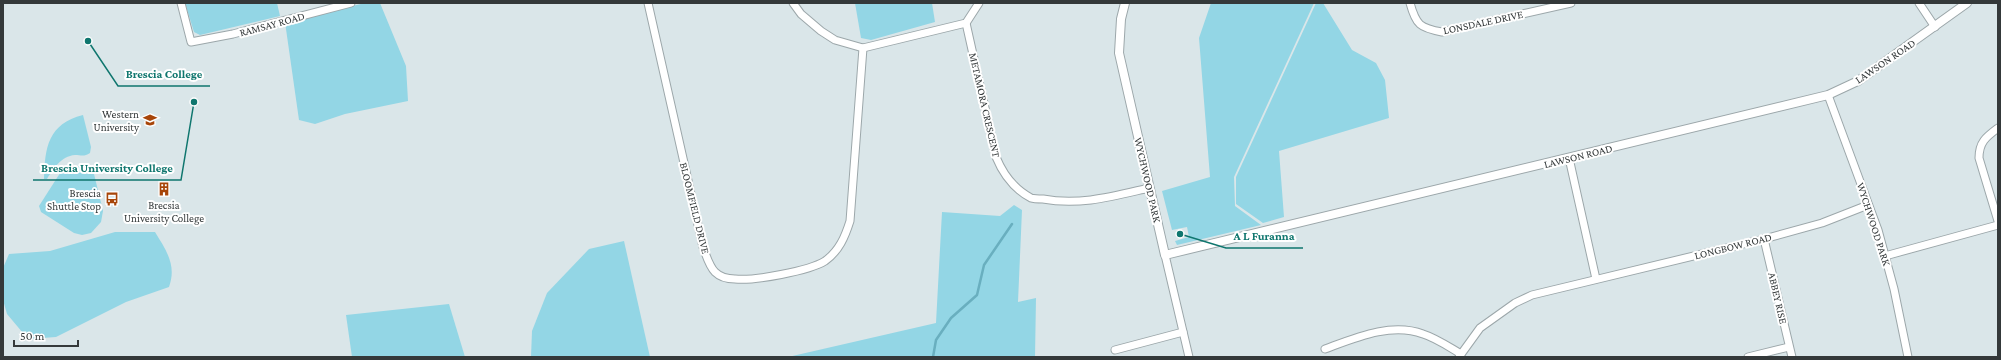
<svg xmlns="http://www.w3.org/2000/svg" width="2001" height="360" font-family="'Crimson Pro',serif">
	<style>
		.green { fill: #93d6e5 }
		.lines { fill: none; stroke-linecap: round; stroke-linejoin: round }
		.stream { stroke: #69afbf; stroke-width: 2.5 }
		.minor-casing { stroke: #9ca7aa; stroke-width: 9 }
		.tertiary-casing { stroke: #9ca7aa; stroke-width: 10 }
		.minor { stroke: #fff; stroke-width: 7 }
		.tertiary { stroke: #fff; stroke-width: 8 }
		.labels { text-anchor: middle; stroke-width: 4; stroke-linejoin: round; paint-order: stroke }
		.street-label { font-size: 11px; fill: #34393a; stroke: #fff }
		.poi-label { font-size: 11px; fill: #34393a; stroke: #fff; text-anchor: end }
		.leader { fill: none; stroke: #0f766e; stroke-width: 1.5 }
		.callout-dot { fill: #0f766e; stroke: #fff; stroke-width: 1.5 }
		.callout-label { font-size: 12px; text-anchor: middle; font-weight: bold; fill: #0f766e; stroke: #fff; stroke-width: 4; stroke-linejoin: round; paint-order: stroke }
	</style>
	<rect width="100%" height="100%" fill="#dae6e9"/>
	<g class="green">
		<path d="M 185,3 L 277,3 L 280,16 L 200,35 L 194,32 Z"/>
		<path d="M 365,3 L 380,3 L 406,66 L 408,101 L 345,114 L 315,124 L 299,120 L 285,22 Z"/>
		<path d="M 855,3 L 932,3 L 935,22 L 871,40 L 861,38 Z"/>
		<path d="M 1211,3 L 1314,3 L 1234,177 L 1235,206 L 1261,225 L 1177,245 L 1175,241 L 1189,237 L 1187,227 L 1172,230 L 1162,191 L 1210,177 L 1199,38 Z"/>
		<path d="M 1316,3 L 1323,3 L 1352,50 L 1376,63 L 1385,80 L 1389,118 L 1279,151 L 1284,217 L 1263,223 L 1236,204 L 1236,177 Z"/>
		<path d="M 83,115 L 91,147 L 90,153 C 84,157 81,155 75,155 C 61,156 53,169 47,179 L 44,179 C 45,147 48,124 83,115 Z"/>
		<path d="M 68,166 L 79,166 L 88,168 L 94,174 L 103,211 L 101,222 L 91,233 L 82,235 L 74,233 L 41,212 L 39,206 L 62,170 Z"/>
		<path d="M 1014,205 L 1022,210 L 1018,302 L 1036,298 L 1035,357 L 788,357 L 936,323 L 942,212 L 1000,216 Z"/>
		<path d="M 115,232 L 155,232 C 166,250 177,265 169,287 L 126,302 L 56,337 L 28,339 L 7,314 L 3,300 L 3,268 L 9,254 L 50,251 Z"/>
		<path d="M 624,241 L 650,357 L 531,357 L 532,331 L 547,293 L 589,249 Z"/>
		<path d="M 449,304 L 465,357 L 352,357 L 346,315 Z"/>
	</g>
	<g class="lines">
		<path class="stream" d="M 933,357 L 936,340 L 951,318 L 977,295 L 984,265 L 1012,224"/>
		<g class="minor-casing">
			<g id="minor">
				<path d="M 181,3 L 191,42 L 233,34 L 351,3"/>
				<path d="M 648,3 L 703,247 C 706,255 709,266 715,272 C 720,277 728,279 735,279 C 754,281 809,271 825,261 C 839,251 845,237 850,221 L 863,48"/>
				<path d="M 793,3 L 801,14 L 821,31 L 835,40 L 863,48 L 966,23 L 979,3"/>
				<path d="M 1410,3 C 1416,25 1420,28 1442,32 L 1571,3"/>
				<path d="M 1919,3 L 1935,27"/>
				<path d="M 966,23 L 996,157 C 1003,174 1014,189 1031,198 C 1034,199 1039,199 1043,199 C 1080,206 1114,196 1149,188"/>
				<path d="M 1828,95 L 1878,230 L 1894,289 L 1908,357"/>
				<path d="M 1998,128 C 1986,137 1979,142 1979,158 L 1998,221"/>
				<path d="M 1569,158 L 1596,279"/>
				<path d="M 1764,239 L 1792,357"/>
				<path d="M 1165,255 L 1189,357"/>
				<path d="M 1885,256 L 1998,225"/>
				<path d="M 1325,349 C 1355,338 1391,322 1423,334 C 1436,338 1449,347 1461,354"/>
				<path d="M 1115,350 L 1183,332"/>
				<path d="M 1459,357 L 1480,328 L 1515,303 L 1532,295 L 1764,239 L 1822,223 L 1868,205"/>
				<path d="M 1748,357 L 1789,347"/>
			</g>
		</g>
		<g class="tertiary-casing">
			<path id="tertiary" d="M 1125,3 L 1121,19 L 1119,53 L 1165,255 L 1828,95 L 1858,81 L 1967,3"/>
		</g>
		<use href="#minor" class="minor"/>
		<use href="#tertiary" class="tertiary"/>
	</g>
	<defs>
		<g id="university-bare" transform="scale(1.08)"><path d="M0-5L7-2L0 1L-7-2ZM-4 1L0 2.5L4 1V4Q0 6-4 4Z" fill="#a74509" stroke="#fff" stroke-width="2.5" paint-order="stroke"/></g>
		<g id="building-bare" transform="scale(1.08)"><path d="M-4-6H4V6H1V3H-1V6H-4ZM-2.5-4.3h1.7v1.8h-1.7ZM.8-4.3h1.7v1.8H.8ZM-2.5-1h1.7V.8h-1.7ZM.8-1h1.7V.8H.8Z" fill="#a74509" stroke="#fff" stroke-width="2.5" paint-order="stroke"/></g>
		<g id="bus-bare" transform="scale(1.08)"><path d="M-5-6H5V4H4V6H2V4H-2V6H-4V4H-5ZM-3.5-4V0h7V-4ZM-3.5 1.2v1.5H-2V1.2ZM2 1.2v1.5H3.5V1.2Z" fill="#a74509" stroke="#fff" stroke-width="2.5" paint-order="stroke"/></g>
	</defs>
	<g fill-rule="evenodd">
		<use href="#university-bare" x="150" y="120"/>
		<use href="#building-bare" x="164" y="189"/>
		<use href="#bus-bare" x="112" y="199"/>
	</g>
	<g class="labels">
		<g class="street-label">
			<text transform="translate(1483 22) rotate(-12)" y="4">LONSDALE DRIVE</text>
			<text transform="translate(272 24) rotate(-15)" y="4">RAMSAY ROAD</text>
			<text transform="translate(1885 61) rotate(-34)" y="4">LAWSON ROAD</text>
			<text transform="translate(985 105) rotate(77)" y="4">METAMORA CRESCENT</text>
			<text transform="translate(1578 156) rotate(-14)" y="4">LAWSON ROAD</text>
			<text transform="translate(1148 180) rotate(77)" y="4">WYCHWOOD PARK</text>
			<text transform="translate(695 208) rotate(76)" y="4">BLOOMFIELD DRIVE</text>
			<text transform="translate(1874 224) rotate(72)" y="4">WYCHWOOD PARK</text>
			<text transform="translate(1733 246) rotate(-14)" y="4">LONGBOW ROAD</text>
			<text transform="translate(1778 298) rotate(77)" y="4">ABBEY RISE</text>
		</g>
		<g class="poi-label">
			<text x="139" y="118">Western<tspan x="139" dy="13">University</tspan></text>
			<text x="101" y="197">Brescia<tspan x="101" dy="13">Shuttle Stop</tspan></text>
			<text x="164" y="209" text-anchor="middle">Brecsia<tspan x="164" dy="13">University College</tspan></text>
		</g>
	</g>
	<path class="leader" d="M88 41L118 86H210M194 102L181 180H33M1180 234L1226 248H1303"/>
	<g class="callout-dot">
		<circle cx="88" cy="41" r="4"/>
		<circle cx="194" cy="102" r="4"/>
		<circle cx="1180" cy="234" r="4"/>
	</g>
	<g class="callout-label">
		<text x="164" y="78">Brescia College</text>
		<text x="107" y="172">Brescia University College</text>
		<text x="1264" y="240">A L Furanna</text>
	</g>
	<rect width="2001" height="360" fill="none" stroke="#34393a" stroke-width="8"/>
	<path d="M14 340v6h64v-6" fill="none" stroke="#34393a" stroke-width="2"/>
	<text x="20" y="340" font-size="12" fill="#34393a" stroke="#ffffff" stroke-width="3" paint-order="stroke">50 m</text>
</svg>
